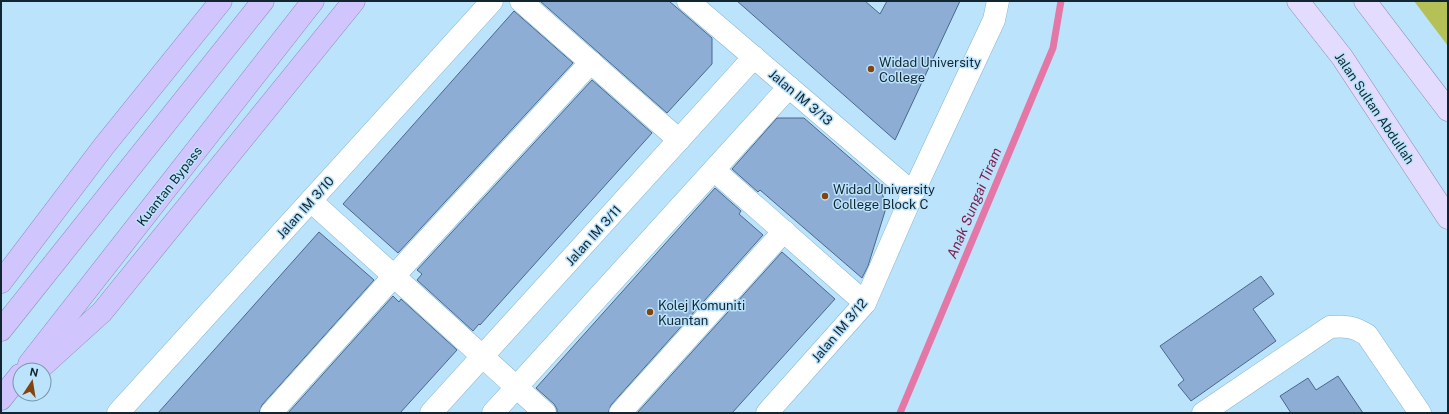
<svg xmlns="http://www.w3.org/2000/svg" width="1449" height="414" font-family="'Public Sans',sans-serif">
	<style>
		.green { fill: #b5c057 }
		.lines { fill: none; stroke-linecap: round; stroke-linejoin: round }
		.stream { stroke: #e477a6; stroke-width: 7 }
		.building { fill: #8eadd4; stroke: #4b688b }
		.minor-casing { stroke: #85b6d2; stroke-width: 23 }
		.major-casing { stroke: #8e8db6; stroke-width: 23 }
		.highway-casing { stroke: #8e8db6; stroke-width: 23 }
		.minor { stroke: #fff; stroke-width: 22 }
		.major { stroke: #e3dcfe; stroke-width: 22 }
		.highway { stroke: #d1c5fe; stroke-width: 22 }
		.poi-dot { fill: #84440c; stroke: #bbe3fb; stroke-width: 1.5 }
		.labels { text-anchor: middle; stroke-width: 3; stroke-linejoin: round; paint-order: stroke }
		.poi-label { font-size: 13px; fill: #122631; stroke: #bbe3fb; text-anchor: start }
		.street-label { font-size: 13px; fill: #122631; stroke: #bbe3fb }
		.water-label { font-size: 14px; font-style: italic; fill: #801e4f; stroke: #bbe3fb }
	</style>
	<rect width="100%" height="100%" fill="#bbe3fb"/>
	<path class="green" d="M 1414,1 L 1448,1 L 1448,46 Z"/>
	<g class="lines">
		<path class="stream" d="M 900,413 L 1053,48 L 1061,1"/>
	</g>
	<g class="building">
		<path d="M 540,1 L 669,1 L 712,38 L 712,64 L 667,113 Z"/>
		<path d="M 737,1 L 865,1 L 880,14 L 887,1 L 960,1 L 895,140 Z"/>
		<path d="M 514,11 L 573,63 L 398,253 L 343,204 Z"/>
		<path d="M 592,80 L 652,133 L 480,325 L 479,324 L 473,331 L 417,280 L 422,274 L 417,270 Z"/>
		<path d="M 777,118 L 804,118 L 880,184 L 886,208 L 868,266 L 862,278 L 760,190 L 758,192 L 732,169 Z"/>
		<path d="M 715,188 L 741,211 L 739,214 L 763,235 L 611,405 L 608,413 L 557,413 L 557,409 L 554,404 L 536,388 Z"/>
		<path d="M 319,232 L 374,280 L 262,405 L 259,413 L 158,413 Z"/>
		<path d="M 782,252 L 835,299 L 732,413 L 637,413 Z"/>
		<path d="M 1261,276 L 1274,294 L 1253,309 L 1276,341 L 1191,401 L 1178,385 L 1184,380 L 1160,346 Z"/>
		<path d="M 393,296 L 399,302 L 401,299 L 457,350 L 400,413 L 288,413 Z"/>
		<path d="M 1338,376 L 1363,413 L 1291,413 L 1280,396 L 1308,378 L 1316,390 Z"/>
	</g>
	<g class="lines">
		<g class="minor-casing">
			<g id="minor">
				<path d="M 521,1 L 679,140"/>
				<path d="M 688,1 L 913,193"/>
				<path d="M 714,170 L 865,303"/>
				<path d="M 311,201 L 545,413"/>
				<path d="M 118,413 L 492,1"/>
				<path d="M 271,413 L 394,276 L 591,62"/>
				<path d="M 431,413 L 754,57"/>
				<path d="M 493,413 L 789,87"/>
				<path d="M 620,413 L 784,231"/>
				<path d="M 767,413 L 865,303 L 913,193 L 994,20 L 998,1"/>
				<path d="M 1203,413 L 1330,327 C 1345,326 1353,326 1367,335 L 1420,413"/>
			</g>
		</g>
		<g class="major-casing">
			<g id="major">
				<path d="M 1298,1 L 1342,57 L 1448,218"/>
				<path d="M 1365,1 L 1448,110"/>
			</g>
		</g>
		<g class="highway-casing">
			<g id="highway">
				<path d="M 1,282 L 104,146 L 221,1"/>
				<path d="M 1,330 L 263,1"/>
				<path d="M 29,364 L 313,1"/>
				<path d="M 38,370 L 102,312 L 354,1"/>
				<path d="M 1,399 L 20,375"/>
			</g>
		</g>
		<use href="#minor" class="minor"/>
		<use href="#major" class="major"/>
		<use href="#highway" class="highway"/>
	</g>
	<g class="poi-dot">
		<circle cx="871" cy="69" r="4"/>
		<circle cx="825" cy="196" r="4"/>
		<circle cx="650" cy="312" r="4"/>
	</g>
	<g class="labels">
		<g class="poi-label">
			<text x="879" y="67">Widad University<tspan x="879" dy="15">College</tspan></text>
			<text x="833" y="194">Widad University<tspan x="833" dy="15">College Block C</tspan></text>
			<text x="658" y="310">Kolej Komuniti<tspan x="658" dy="15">Kuantan</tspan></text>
		</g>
		<g class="street-label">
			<text transform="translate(801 97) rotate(40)" y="5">Jalan IM 3/13</text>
			<text transform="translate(1375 108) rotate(56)" y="5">Jalan Sultan Abdullah</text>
			<text transform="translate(169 186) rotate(-52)" y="5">Kuantan Bypass</text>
			<text transform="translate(305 207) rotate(-48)" y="5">Jalan IM 3/10</text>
			<text transform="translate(593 235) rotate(-48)" y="5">Jalan IM 3/11</text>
			<text transform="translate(839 330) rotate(-50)" y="5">Jalan IM 3/12</text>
		</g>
		<g class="water-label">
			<text transform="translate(974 203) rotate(-67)" y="5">Anak Sungai Tiram</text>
		</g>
	</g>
	<rect width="1449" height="414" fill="none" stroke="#122631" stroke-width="4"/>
	<g transform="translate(32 382) rotate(12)"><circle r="19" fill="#bbe3fb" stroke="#7797aa"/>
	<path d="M0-3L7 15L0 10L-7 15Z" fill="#84440c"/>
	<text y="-6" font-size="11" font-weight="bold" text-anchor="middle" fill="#122631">N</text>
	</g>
</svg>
